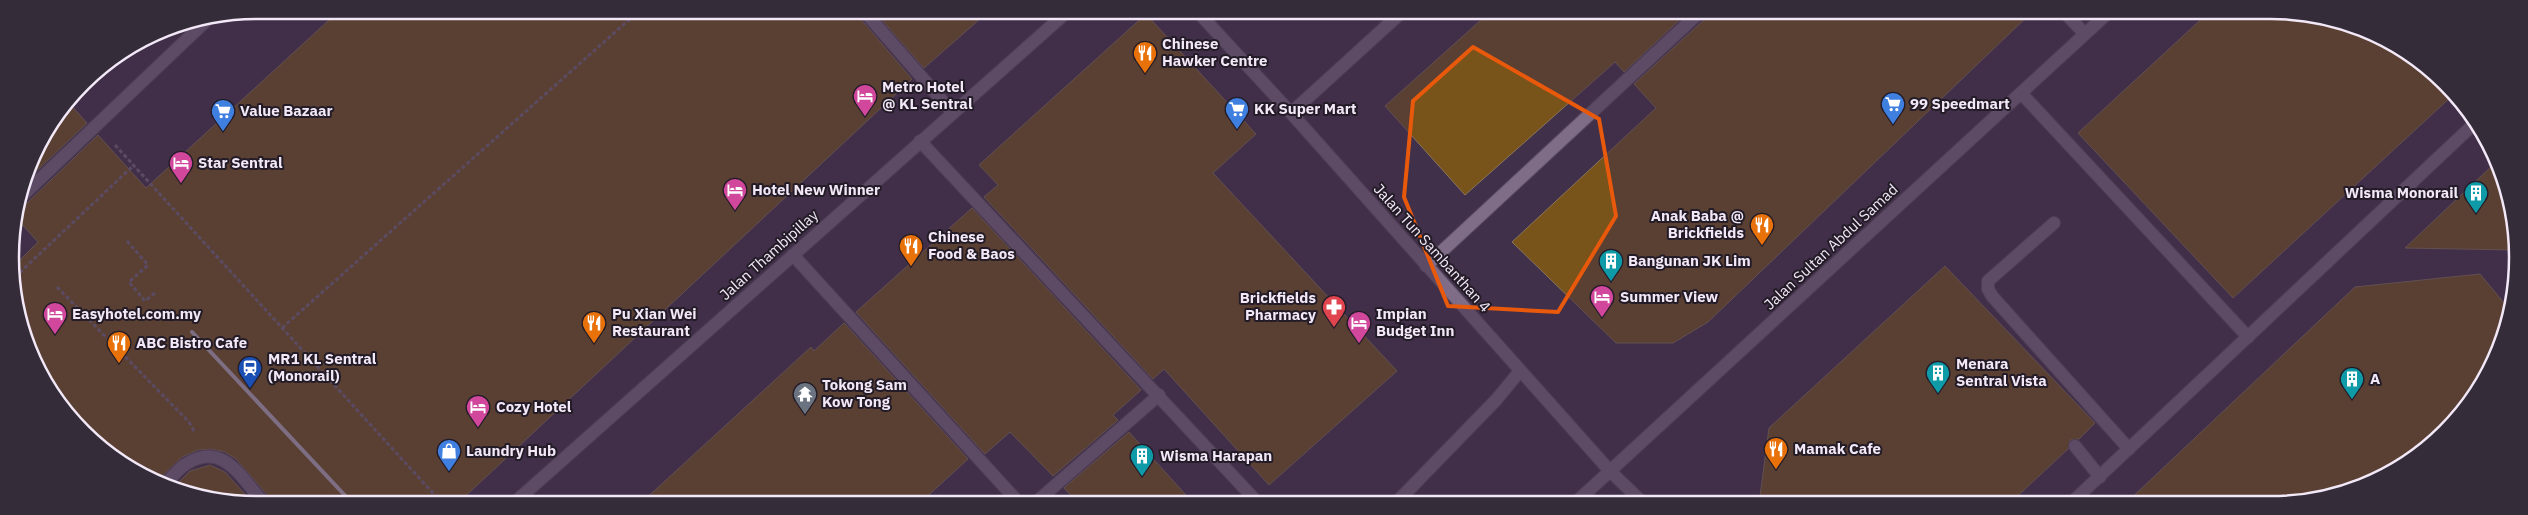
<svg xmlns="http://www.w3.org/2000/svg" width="2528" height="515" font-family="'IBM Plex Sans',sans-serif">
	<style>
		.building { fill: #78531a; stroke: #8a765b }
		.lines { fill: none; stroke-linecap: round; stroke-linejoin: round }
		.service-casing { stroke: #5c4e62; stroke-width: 14 }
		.minor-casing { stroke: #5c4e62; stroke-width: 14 }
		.secondary-casing { stroke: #5c4e62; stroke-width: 14 }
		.path { stroke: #7b6d82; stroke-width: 3; stroke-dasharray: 4 2.5; stroke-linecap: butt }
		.service { stroke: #7f6c87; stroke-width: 12 }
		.minor { stroke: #7f6c87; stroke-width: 12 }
		.secondary { stroke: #7f6c87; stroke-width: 12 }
		.rail { stroke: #c7bbcd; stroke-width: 4 }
		.marked { fill: none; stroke: #e8590c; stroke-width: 4; stroke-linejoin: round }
		.labels { text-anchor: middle; stroke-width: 4; stroke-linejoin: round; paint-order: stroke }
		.poi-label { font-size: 15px; font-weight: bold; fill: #f2e8f7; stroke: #231c27; text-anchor: start }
		.street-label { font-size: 15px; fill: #f2e8f7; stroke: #231c27 }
		.rim { fill: none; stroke: #f2e8f7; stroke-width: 2.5 }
	</style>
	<rect width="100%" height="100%" fill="#413049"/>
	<g class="building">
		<path d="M 340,10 L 856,11 L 858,16 L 912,79 L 458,503 L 272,503 L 270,498 L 236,459 L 225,452 L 212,449 L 198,450 L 182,457 L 158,480 L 144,476 L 137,468 L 133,471 L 71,420 L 23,337 L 14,266 L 38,242 L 16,218 L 19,205 L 27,203 L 98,135 L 146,188 Z"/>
		<path d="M 874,11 L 989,11 L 924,68 Z"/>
		<path d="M 1491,11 L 1689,11 L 1624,72 L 1615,62 L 1465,195 L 1385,106 Z"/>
		<path d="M 1709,11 L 2032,12 L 1708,322 L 1673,343 L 1616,343 L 1512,242 L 1656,108 L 1634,84 L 1707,17 Z"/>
		<path d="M 2209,12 L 2303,12 L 2394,43 L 2453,95 L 2233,298 L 2078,133 Z"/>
		<path d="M 1146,14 L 1256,134 L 1213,173 L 1397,371 L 1269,485 L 1164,369 L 1153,379 L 984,197 L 998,185 L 979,165 Z"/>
		<path d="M 69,103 L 87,123 L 24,183 L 29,163 Z"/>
		<path d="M 2495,163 L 2509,193 L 2513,250 L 2405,248 Z"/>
		<path d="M 972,208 L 1141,390 L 1113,415 L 1118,420 L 1053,476 L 1010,432 L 985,454 L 856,312 Z"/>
		<path d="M 1945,266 L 2095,423 L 2079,439 L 2070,440 L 2068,449 L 2009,504 L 1759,504 L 1769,428 Z"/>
		<path d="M 2480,274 L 2510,310 L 2492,367 L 2445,433 L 2365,486 L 2287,504 L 2125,504 L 2355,287 Z"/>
		<path d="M 844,323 L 968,459 L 920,503 L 641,503 L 811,347 L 814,351 Z"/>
		<path d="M 1129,432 L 1194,504 L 1079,504 L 1064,488 Z"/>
		<path d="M 210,465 L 225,472 L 253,503 L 225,503 L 175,486 L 190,471 Z"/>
	</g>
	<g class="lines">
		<g class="service-casing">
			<g id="service">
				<path d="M 864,11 L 953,113"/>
				<path d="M 2064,12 L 2084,33"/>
				<path d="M 2021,93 L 2248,337"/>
				<path d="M 920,141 L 1259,504"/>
				<path d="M 2054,223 L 1988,281 L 1988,289 L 1992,296 L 2129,449"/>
				<path d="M 793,255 L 1020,504"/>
				<path d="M 1426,266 L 1701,11"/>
				<path d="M 2075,446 L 2100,477"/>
				<path d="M 166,483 C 172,477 179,468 186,464 C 223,440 241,478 264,503"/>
				<path d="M 1034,504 L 1159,395"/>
				<path d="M 1395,504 L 1496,400 L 1520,371"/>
				<path d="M 2070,504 L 2475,123"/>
			</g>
		</g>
		<g class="minor-casing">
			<g id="minor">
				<path d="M 1291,113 L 1403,11"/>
				<path d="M 514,503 L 1068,11"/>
				<path d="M 1644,504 L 1610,471 L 2109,12"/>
			</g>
		</g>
		<g class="secondary-casing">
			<g id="secondary">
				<path d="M 1197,11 L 1291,113 L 1610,471 L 1574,504"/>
				<path d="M 21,197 L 207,20"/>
			</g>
		</g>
		<g class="path">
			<path d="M 115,145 L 442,503"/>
			<path d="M 127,241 L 148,265 L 129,282 L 145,301 L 155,293"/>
			<path d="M 15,277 L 133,166"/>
			<path d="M 57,287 L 189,422 L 194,431"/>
			<path d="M 282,328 L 640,10"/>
		</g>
		<use href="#service" class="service"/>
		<use href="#minor" class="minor"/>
		<use href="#secondary" class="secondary"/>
		<path class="rail" d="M 192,332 L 352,503"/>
	</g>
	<path d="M0 0H2528V515H0ZM 1473,47 L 1599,119 L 1616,216 L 1558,312 L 1448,306 L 1404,197 L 1413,101 Z" fill="#413049" fill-opacity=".55" fill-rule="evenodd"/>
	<path class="marked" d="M 1473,47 L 1599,119 L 1616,216 L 1558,312 L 1448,306 L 1404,197 L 1413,101 Z"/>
	<defs>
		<g id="restaurant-pin" transform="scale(1.25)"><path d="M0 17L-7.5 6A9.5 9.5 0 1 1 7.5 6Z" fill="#e8710a" stroke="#231c27"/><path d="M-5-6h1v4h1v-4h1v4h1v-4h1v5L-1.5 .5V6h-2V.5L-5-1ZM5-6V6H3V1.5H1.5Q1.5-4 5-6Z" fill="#fff"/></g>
		<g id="hotel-pin" transform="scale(1.25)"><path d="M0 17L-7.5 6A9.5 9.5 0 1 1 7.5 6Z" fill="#d1479c" stroke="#231c27"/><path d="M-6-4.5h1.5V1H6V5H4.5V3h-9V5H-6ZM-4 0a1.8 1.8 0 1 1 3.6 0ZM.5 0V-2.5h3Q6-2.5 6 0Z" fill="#fff"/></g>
		<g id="supermarket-pin" transform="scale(1.25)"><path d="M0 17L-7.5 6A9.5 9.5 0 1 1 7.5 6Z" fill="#3f7fe0" stroke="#231c27"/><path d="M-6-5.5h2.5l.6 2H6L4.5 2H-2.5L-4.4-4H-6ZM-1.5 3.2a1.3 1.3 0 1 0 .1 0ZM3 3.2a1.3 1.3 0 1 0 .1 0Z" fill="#fff"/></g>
		<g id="building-pin" transform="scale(1.25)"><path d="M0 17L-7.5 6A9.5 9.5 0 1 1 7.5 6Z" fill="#0f9aa8" stroke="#231c27"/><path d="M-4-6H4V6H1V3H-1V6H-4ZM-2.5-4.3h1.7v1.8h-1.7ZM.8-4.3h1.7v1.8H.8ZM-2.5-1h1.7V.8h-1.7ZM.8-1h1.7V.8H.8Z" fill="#fff"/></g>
		<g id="pharmacy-pin" transform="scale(1.25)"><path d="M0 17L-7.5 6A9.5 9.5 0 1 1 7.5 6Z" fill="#e0444e" stroke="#231c27"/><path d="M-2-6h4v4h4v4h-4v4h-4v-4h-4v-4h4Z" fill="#fff"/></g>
		<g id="station-pin" transform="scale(1.25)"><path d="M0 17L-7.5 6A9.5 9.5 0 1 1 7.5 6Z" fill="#1a4fb4" stroke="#231c27"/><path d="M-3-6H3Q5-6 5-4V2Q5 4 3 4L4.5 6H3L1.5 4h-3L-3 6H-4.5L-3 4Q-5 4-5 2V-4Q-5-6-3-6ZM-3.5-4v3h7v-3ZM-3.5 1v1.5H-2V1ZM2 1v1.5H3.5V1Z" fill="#fff"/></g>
		<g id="temple-pin" transform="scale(1.25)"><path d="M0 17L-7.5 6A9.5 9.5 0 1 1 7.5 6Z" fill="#6b7280" stroke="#231c27"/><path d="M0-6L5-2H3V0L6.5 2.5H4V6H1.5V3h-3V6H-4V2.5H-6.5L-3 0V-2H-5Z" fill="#fff"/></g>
		<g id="shop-pin" transform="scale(1.25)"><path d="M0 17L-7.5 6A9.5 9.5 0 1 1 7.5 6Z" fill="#3f7fe0" stroke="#231c27"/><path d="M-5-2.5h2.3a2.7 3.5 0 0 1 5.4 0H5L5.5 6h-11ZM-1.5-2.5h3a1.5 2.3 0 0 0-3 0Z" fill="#fff"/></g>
	</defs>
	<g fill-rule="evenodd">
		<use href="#restaurant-pin" x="1145" y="53"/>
		<use href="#hotel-pin" x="865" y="96"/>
		<use href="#supermarket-pin" x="1893" y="104"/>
		<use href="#supermarket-pin" x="1237" y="109"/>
		<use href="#supermarket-pin" x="223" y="111"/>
		<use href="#hotel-pin" x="181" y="163"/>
		<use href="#hotel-pin" x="735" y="190"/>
		<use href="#building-pin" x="2476" y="193"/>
		<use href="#restaurant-pin" x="1762" y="225"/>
		<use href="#restaurant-pin" x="911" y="246"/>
		<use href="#building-pin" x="1611" y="261"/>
		<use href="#hotel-pin" x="1602" y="297"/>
		<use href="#pharmacy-pin" x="1334" y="307"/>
		<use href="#hotel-pin" x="55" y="314"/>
		<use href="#restaurant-pin" x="594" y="323"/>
		<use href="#hotel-pin" x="1359" y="323"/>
		<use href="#restaurant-pin" x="119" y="343"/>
		<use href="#station-pin" x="250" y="368"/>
		<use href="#building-pin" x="1938" y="373"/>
		<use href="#building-pin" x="2352" y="379"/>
		<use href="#temple-pin" x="805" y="394"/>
		<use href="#hotel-pin" x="478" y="407"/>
		<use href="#restaurant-pin" x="1776" y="449"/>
		<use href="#shop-pin" x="449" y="451"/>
		<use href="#building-pin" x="1142" y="456"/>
	</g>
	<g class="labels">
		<g class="poi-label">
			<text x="1162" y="49">Chinese<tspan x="1162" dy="17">Hawker Centre</tspan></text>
			<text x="882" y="92">Metro Hotel<tspan x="882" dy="17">@ KL Sentral</tspan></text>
			<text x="1910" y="109">99 Speedmart</text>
			<text x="1254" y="114">KK Super Mart</text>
			<text x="240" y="116">Value Bazaar</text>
			<text x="198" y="168">Star Sentral</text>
			<text x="752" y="195">Hotel New Winner</text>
			<text x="2458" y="198" text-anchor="end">Wisma Monorail</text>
			<text x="1744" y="221" text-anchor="end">Anak Baba @<tspan x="1744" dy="17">Brickfields</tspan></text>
			<text x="928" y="242">Chinese<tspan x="928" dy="17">Food &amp; Baos</tspan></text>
			<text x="1628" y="266">Bangunan JK Lim</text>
			<text x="1620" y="302">Summer View</text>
			<text x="1316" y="303" text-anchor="end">Brickfields<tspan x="1316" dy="17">Pharmacy</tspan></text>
			<text x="72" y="319">Easyhotel.com.my</text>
			<text x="612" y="319">Pu Xian Wei<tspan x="612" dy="17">Restaurant</tspan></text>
			<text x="1376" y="319">Impian<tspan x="1376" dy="17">Budget Inn</tspan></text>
			<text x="136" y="348">ABC Bistro Cafe</text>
			<text x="268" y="364">MR1 KL Sentral<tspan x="268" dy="17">(Monorail)</tspan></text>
			<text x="1956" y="369">Menara<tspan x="1956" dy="17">Sentral Vista</tspan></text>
			<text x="2370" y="384">A</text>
			<text x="822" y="390">Tokong Sam<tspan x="822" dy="17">Kow Tong</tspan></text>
			<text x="496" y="412">Cozy Hotel</text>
			<text x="1794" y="454">Mamak Cafe</text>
			<text x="466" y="456">Laundry Hub</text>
			<text x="1160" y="461">Wisma Harapan</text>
		</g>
		<g class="street-label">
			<text transform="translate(1831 247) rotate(-43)" y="5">Jalan Sultan Abdul Samad</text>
			<text transform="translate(1432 248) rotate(48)" y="5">Jalan Tun Sambanthan 4</text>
			<text transform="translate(769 255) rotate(-42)" y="5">Jalan Thambipillay</text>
		</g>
	</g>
	<path d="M0 0H2528V515H0ZM257 19H2271A238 238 0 0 1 2509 257V258A238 238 0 0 1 2271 496H257A238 238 0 0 1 19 258V257A238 238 0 0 1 257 19Z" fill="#342c38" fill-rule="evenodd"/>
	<path class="rim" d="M257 19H2271A238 238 0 0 1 2509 257V258A238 238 0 0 1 2271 496H257A238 238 0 0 1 19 258V257A238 238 0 0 1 257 19Z"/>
</svg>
